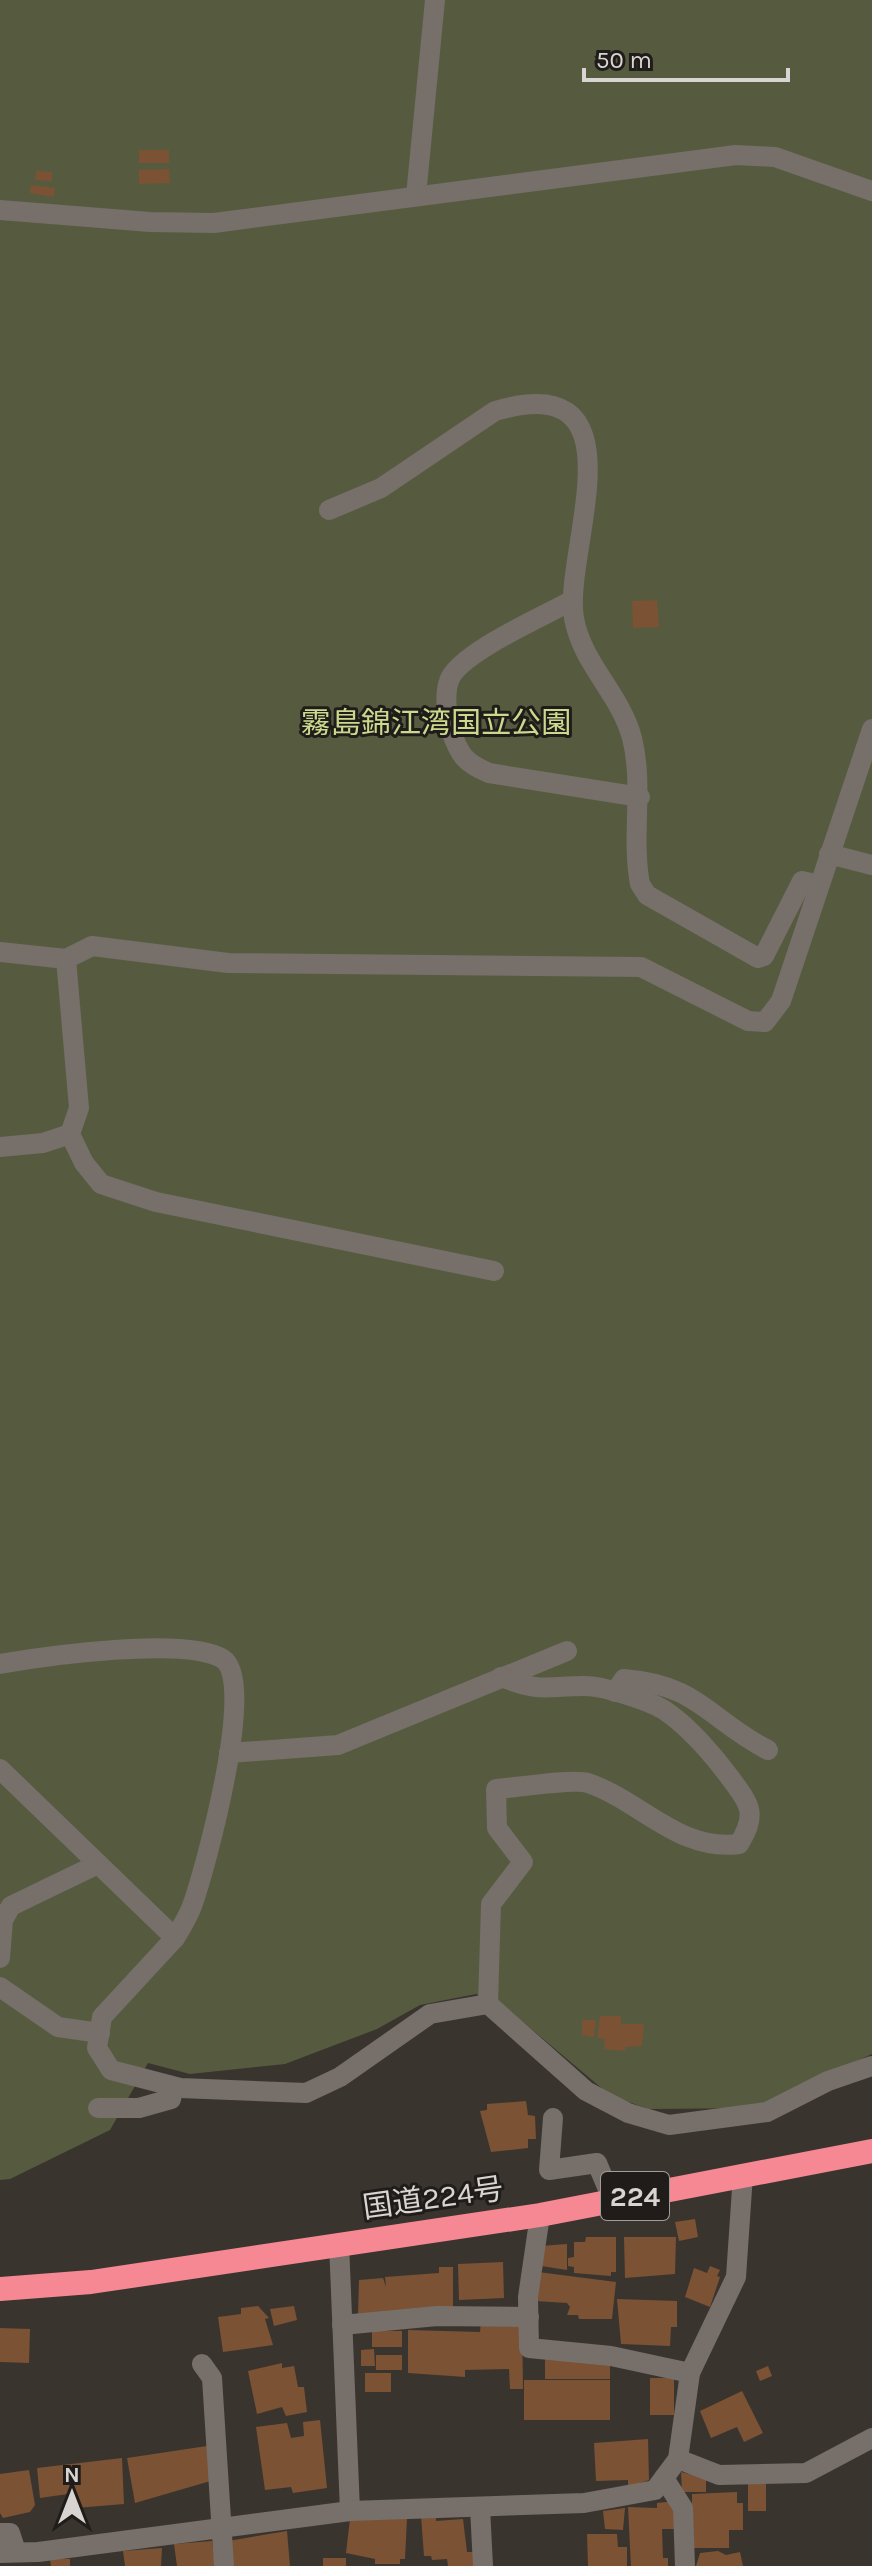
<svg xmlns="http://www.w3.org/2000/svg" width="872" height="2566" font-family="Karla,'Noto Sans JP',sans-serif">
	<style>
		.green { fill: #565b3f }
		.building { fill: #7b5234 }
		.lines { fill: none; stroke-linecap: round; stroke-linejoin: round }
		.minor { stroke: #766f6a; stroke-width: 20 }
		.highway { stroke: #f58893; stroke-width: 24 }
		.labels { text-anchor: middle; stroke-width: 6; stroke-linejoin: round; paint-order: stroke }
		.shield { fill: #1f1c1a; stroke: #a09d9a; stroke-width: 2 }
		.shield-label { font-size: 28px; font-weight: bold; fill: #d8d4d1 }
		.park-label { font-size: 30px; fill: #cbd98c; stroke: #1f1c1a }
		.street-label { font-size: 30px; fill: #d8d4d1; stroke: #1f1c1a }
	</style>
	<rect width="100%" height="100%" fill="#3a342f"/>
	<path class="green" d="M 0,0 L 872,0 L 872,2054 L 757,2108 L 649,2109 L 611,2096 L 504,2006 L 476,1994 L 420,2005 L 377,2029 L 285,2064 L 190,2074 L 148,2063 L 110,2130 L 10,2179 L 0,2180 Z"/>
	<g class="building">
		<rect x="139" y="150" width="30" height="13"/>
		<path d="M 169,169 L 170,183 L 139,184 L 139,170 Z"/>
		<path d="M 36,171 L 52,172 L 52,181 L 35,180 Z"/>
		<path d="M 31,185 L 55,188 L 54,197 L 30,193 Z"/>
		<path d="M 657,600 L 659,627 L 633,628 L 632,601 Z"/>
		<path d="M 600,2016 L 621,2016 L 621,2024 L 644,2024 L 642,2046 L 625,2047 L 625,2051 L 605,2049 L 604,2038 L 597,2038 Z"/>
		<path d="M 582,2020 L 596,2020 L 594,2037 L 582,2035 Z"/>
		<path d="M 526,2101 L 528,2115 L 535,2116 L 536,2139 L 528,2139 L 528,2148 L 491,2152 L 480,2111 L 487,2110 L 487,2104 Z"/>
		<path d="M 695,2219 L 698,2237 L 679,2241 L 675,2222 Z"/>
		<path d="M 586,2237 L 616,2237 L 616,2272 L 611,2272 L 611,2276 L 574,2273 L 574,2267 L 568,2266 L 568,2258 L 574,2257 L 574,2242 L 585,2242 Z"/>
		<path d="M 624,2237 L 676,2237 L 675,2274 L 625,2278 Z"/>
		<path d="M 567,2244 L 567,2270 L 541,2266 L 541,2246 Z"/>
		<path d="M 503,2262 L 504,2298 L 459,2300 L 458,2264 Z"/>
		<path d="M 710,2266 L 720,2270 L 717,2276 L 720,2277 L 710,2307 L 685,2297 L 694,2268 L 707,2273 Z"/>
		<path d="M 439,2267 L 453,2267 L 453,2310 L 358,2316 L 359,2280 L 383,2278 L 386,2287 L 385,2277 L 439,2273 Z"/>
		<path d="M 538,2272 L 616,2282 L 612,2319 L 579,2319 L 578,2315 L 567,2315 L 570,2307 L 567,2303 L 535,2301 Z"/>
		<path d="M 617,2299 L 677,2301 L 677,2327 L 671,2327 L 670,2346 L 621,2344 Z"/>
		<path d="M 258,2306 L 269,2318 L 265,2319 L 273,2345 L 223,2352 L 218,2317 L 241,2314 L 241,2308 Z"/>
		<path d="M 294,2306 L 297,2320 L 274,2326 L 270,2309 Z"/>
		<path d="M 481,2320 L 522,2320 L 523,2389 L 510,2389 L 509,2369 L 465,2370 L 465,2377 L 408,2373 L 408,2330 L 480,2332 Z"/>
		<path d="M 0,2328 L 30,2329 L 29,2363 L 0,2362 Z"/>
		<rect x="372" y="2331" width="30" height="16"/>
		<path d="M 374,2349 L 375,2366 L 361,2366 L 361,2350 Z"/>
		<rect x="376" y="2355" width="26" height="15"/>
		<rect x="545" y="2359" width="65" height="20"/>
		<path d="M 282,2363 L 282,2368 L 294,2366 L 298,2387 L 304,2387 L 307,2412 L 286,2416 L 282,2407 L 257,2414 L 248,2371 Z"/>
		<path d="M 768,2366 L 772,2376 L 760,2381 L 756,2371 Z"/>
		<rect x="365" y="2373" width="26" height="19"/>
		<rect x="650" y="2378" width="24" height="37"/>
		<rect x="524" y="2380" width="86" height="40"/>
		<path d="M 742,2391 L 763,2433 L 744,2442 L 737,2427 L 711,2438 L 700,2411 Z"/>
		<path d="M 320,2420 L 327,2488 L 293,2493 L 291,2487 L 265,2490 L 256,2427 L 287,2423 L 291,2438 L 304,2436 L 303,2422 Z"/>
		<path d="M 648,2439 L 649,2480 L 628,2487 L 628,2480 L 596,2481 L 594,2443 Z"/>
		<path d="M 207,2446 L 214,2480 L 135,2503 L 127,2458 Z"/>
		<path d="M 122,2458 L 124,2504 L 76,2508 L 68,2494 L 40,2498 L 37,2468 Z"/>
		<path d="M 29,2470 L 35,2505 L 30,2512 L 3,2518 L 0,2513 L 0,2474 Z"/>
		<path d="M 681,2472 L 706,2478 L 706,2492 L 682,2492 Z"/>
		<rect x="748" y="2484" width="18" height="27"/>
		<path d="M 737,2492 L 737,2503 L 743,2503 L 743,2530 L 729,2530 L 729,2548 L 692,2548 L 692,2494 Z"/>
		<path d="M 675,2501 L 679,2529 L 662,2529 L 663,2558 L 668,2558 L 668,2566 L 631,2566 L 628,2507 L 657,2508 L 657,2503 Z"/>
		<path d="M 625,2508 L 623,2530 L 605,2529 L 603,2511 Z"/>
		<path d="M 421,2516 L 436,2516 L 436,2521 L 463,2519 L 467,2552 L 474,2552 L 475,2566 L 448,2566 L 447,2559 L 432,2560 L 431,2556 L 424,2556 Z"/>
		<path d="M 407,2518 L 405,2559 L 400,2559 L 400,2564 L 375,2564 L 375,2559 L 346,2553 L 350,2519 Z"/>
		<path d="M 287,2531 L 290,2566 L 229,2566 L 228,2541 Z"/>
		<path d="M 587,2534 L 617,2534 L 618,2547 L 627,2547 L 627,2566 L 588,2566 Z"/>
		<path d="M 212,2541 L 215,2566 L 177,2566 L 174,2544 Z"/>
		<path d="M 162,2548 L 161,2566 L 125,2566 L 123,2551 Z"/>
		<path d="M 718,2551 L 726,2555 L 740,2552 L 743,2566 L 696,2566 L 700,2553 Z"/>
		<rect x="323" y="2558" width="23" height="8"/>
		<path d="M 50,2559 L 70,2559 L 70,2566 L 51,2566 Z"/>
	</g>
	<g class="lines">
		<g class="minor">
			<path d="M 416,196 L 435,0"/>
			<path d="M 0,210 L 150,222 L 214,223 L 736,155 L 775,157 L 872,191"/>
			<path d="M 329,510 L 381,488 L 495,411 C 649,366 562,553 574,618 C 582,664 620,693 632,738 C 644,786 631,836 640,884 L 647,895 L 758,958 L 764,956 L 802,881 L 819,885"/>
			<path d="M 571,601 C 544,616 457,654 449,681 C 444,695 447,717 451,730 C 459,755 465,763 489,773 L 640,797"/>
			<path d="M 829,854 L 872,865"/>
			<path d="M 0,952 L 66,959 L 92,946 L 228,963 L 641,967 L 748,1021 L 765,1022 L 781,1001 L 872,729"/>
			<path d="M 70,1134 L 84,1163 L 101,1184 L 156,1202 L 494,1271"/>
			<path d="M 0,1147 L 43,1143 L 70,1134 L 79,1108 L 66,959"/>
			<path d="M 0,1664 C 45,1656 186,1636 223,1659 C 257,1681 205,1870 192,1906 C 188,1917 181,1928 175,1938"/>
			<path d="M 615,1692 L 624,1679 C 699,1685 708,1719 768,1750"/>
			<path d="M 229,1753 L 338,1745 L 567,1651"/>
			<path d="M 0,1769 L 175,1938 L 102,2017 L 97,2048 L 111,2070 L 180,2088 L 306,2093 L 340,2077 L 430,2014 L 488,2004 L 586,2091 L 628,2113 L 669,2125 L 767,2112 L 828,2081 L 872,2066"/>
			<path d="M 0,1958 L 3,1920 L 11,1906 L 98,1864"/>
			<path d="M 0,1987 L 58,2027 L 100,2033"/>
			<path d="M 488,2004 L 491,1904 L 523,1862 L 497,1828 L 496,1789 C 515,1788 573,1778 588,1783 C 641,1801 679,1852 739,1844 C 757,1814 751,1806 731,1779 C 715,1757 690,1728 667,1712 C 652,1701 603,1686 585,1686 C 544,1686 543,1693 501,1677"/>
			<path d="M 98,2108 L 139,2108 L 171,2099 L 174,2087"/>
			<path d="M 553,2118 L 549,2170 L 597,2163 L 613,2201"/>
			<path d="M 540,2215 L 528,2297 L 529,2348 L 611,2356 L 690,2373"/>
			<path d="M 339,2243 L 350,2511"/>
			<path d="M 342,2325 L 437,2316 L 529,2317"/>
			<path d="M 202,2364 L 212,2378 L 224,2566"/>
			<path d="M 678,2459 L 719,2475 L 806,2473 L 872,2438"/>
			<path d="M 664,2478 L 683,2508 L 685,2566"/>
			<path d="M 480,2507 L 483,2566"/>
			<path d="M 0,2533 L 10,2533 L 16,2551"/>
			<path d="M 0,2553 L 38,2552 L 350,2511 L 584,2503 L 655,2490 L 678,2459 L 690,2373 L 736,2277 L 743,2174"/>
		</g>
		<path class="highway" d="M 0,2289 L 91,2282 L 540,2215 L 872,2151"/>
	</g>
	<g class="labels">
		<rect class="shield" x="601" y="2172" width="68" height="48" rx="6"/>
		<g class="shield-label">
			<text x="635" y="2206">224</text>
		</g>
		<g class="park-label">
			<text x="436" y="733">霧島錦江湾国立公園</text>
		</g>
		<g class="street-label">
			<text transform="translate(433 2198) rotate(-8)" y="10">国道224号</text>
		</g>
	</g>
	<g transform="translate(72 2494)" stroke="#1f1c1a" stroke-width="6" paint-order="stroke">
	<path d="M0-6L14 30L0 20L-14 30Z" fill="#d8d4d1"/>
	<text y="-12" font-size="22" font-weight="bold" text-anchor="middle" fill="#d8d4d1">N</text>
	</g>
	<path d="M584 68v12h204v-12" fill="none" stroke="#d8d4d1" stroke-width="4"/>
	<text x="596" y="68" font-size="24" fill="#d8d4d1" stroke="#1f1c1a" stroke-width="6" paint-order="stroke">50 m</text>
</svg>
